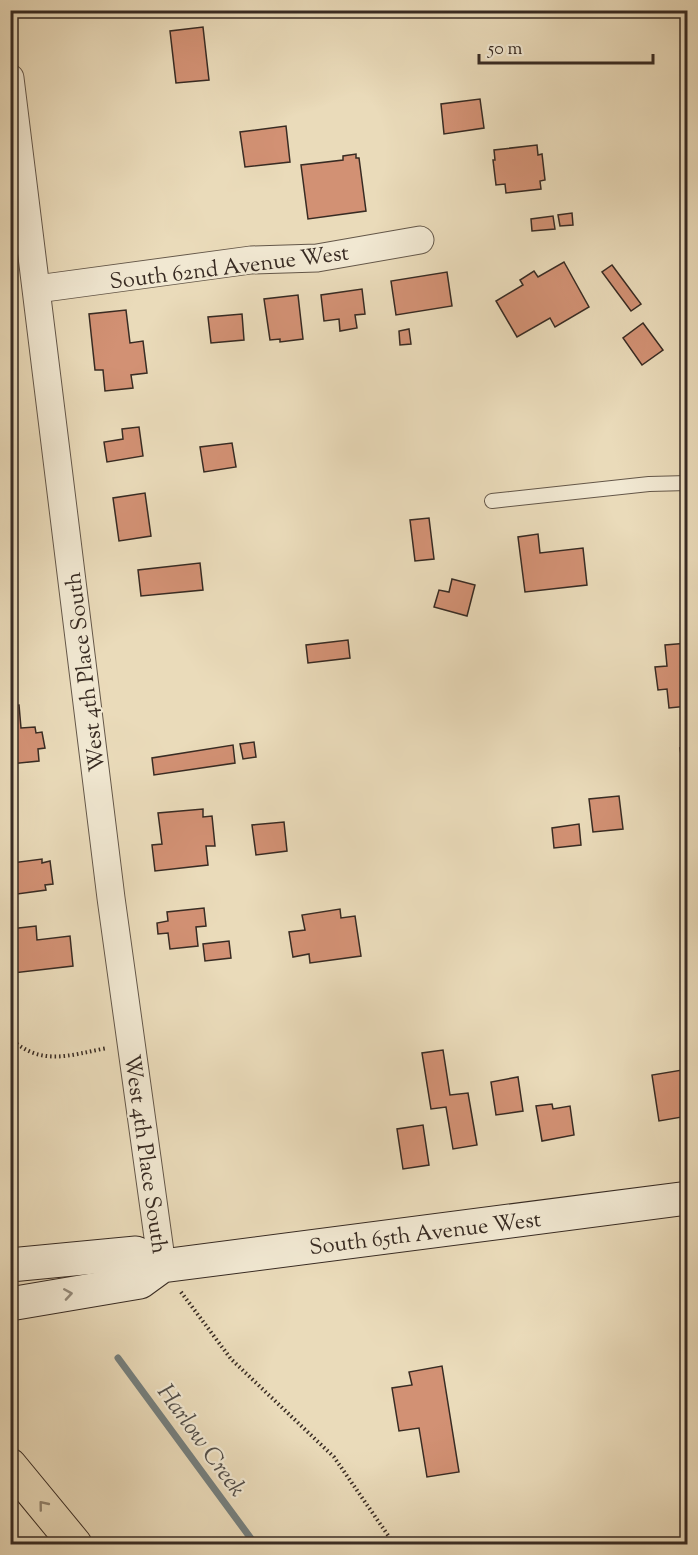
<svg xmlns="http://www.w3.org/2000/svg" width="698" height="1555" font-family="'Sorts Mill Goudy',serif">
	<style>
		.lines { fill: none; stroke-linecap: round; stroke-linejoin: round }
		.stream { stroke: #75807f; stroke-width: 7 }
		.building { fill: #d29174; stroke: #382b23; stroke-width: 1.5 }
		.lane-casing { stroke: #645749; stroke-width: 16 }
		.street-casing { stroke: #645749; stroke-width: 29 }
		.secondary-casing { stroke: #382b23; stroke-width: 35 }
		.highway-casing { stroke: #382b23; stroke-width: 35 }
		.path { stroke: #382b23; stroke-width: 4; stroke-dasharray: 1.5 3; stroke-linecap: butt }
		.lane { stroke: #f1e8d2; stroke-width: 14 }
		.street { stroke: #f1e8d2; stroke-width: 27 }
		.secondary { stroke: #f1e8d2; stroke-width: 33 }
		.highway { stroke: #eadbba; stroke-width: 33 }
		.oneway { stroke: #948a7a }
		.oneway2 { stroke: #91836e }
		.labels { text-anchor: middle; stroke-width: 4.5; stroke-linejoin: round; paint-order: stroke }
		.street-label { font-size: 22px; fill: #382b23; stroke: #f1e8d2 }
		.water-label { font-size: 24px; font-style: italic; fill: #524e49; stroke: #f1e8d2 }
	</style>
	<rect width="100%" height="100%" fill="#eadbba"/>
	<filter id="stains"><feTurbulence type="fractalNoise" baseFrequency=".00333" numOctaves="4"/><feColorMatrix values="0 0 0 0 .2 0 0 0 0 .09 0 0 0 0 .02 0 0 0 .5 -.17"/></filter>
	<radialGradient id="worn" r=".72"><stop offset=".6" stop-color="#630" stop-opacity="0"/><stop offset="1" stop-color="#630" stop-opacity=".3"/></radialGradient>
	<g class="lines">
		<path class="stream" d="M 118,1358 L 255,1544"/>
	</g>
	<g class="building">
		<path d="M 203,27 L 209,80 L 176,83 L 170,31 Z"/>
		<path d="M 480,99 L 484,128 L 444,134 L 441,104 Z"/>
		<path d="M 286,126 L 290,162 L 245,167 L 240,132 Z"/>
		<path d="M 537,145 L 538,155 L 542,154 L 545,180 L 540,181 L 541,189 L 506,193 L 505,184 L 496,185 L 493,160 L 495,160 L 494,150 Z"/>
		<path d="M 356,154 L 356,158 L 359,158 L 366,211 L 308,219 L 301,165 L 343,160 L 343,156 Z"/>
		<path d="M 572,213 L 573,225 L 560,226 L 558,215 Z"/>
		<path d="M 553,216 L 555,229 L 532,231 L 531,219 Z"/>
		<path d="M 564,262 L 589,307 L 555,327 L 550,318 L 517,337 L 496,301 L 523,285 L 520,280 L 534,271 L 538,277 Z"/>
		<path d="M 612,265 L 641,304 L 631,311 L 602,272 Z"/>
		<path d="M 447,272 L 452,306 L 396,315 L 391,281 Z"/>
		<path d="M 362,289 L 365,314 L 355,315 L 357,328 L 340,331 L 339,319 L 324,321 L 321,295 Z"/>
		<path d="M 298,295 L 303,339 L 280,342 L 280,339 L 270,340 L 264,299 Z"/>
		<path d="M 126,310 L 130,343 L 143,341 L 147,373 L 131,375 L 133,388 L 105,391 L 103,370 L 95,370 L 89,314 Z"/>
		<path d="M 242,314 L 244,340 L 211,343 L 208,317 Z"/>
		<path d="M 643,323 L 663,350 L 642,365 L 623,338 Z"/>
		<path d="M 409,329 L 411,344 L 400,345 L 399,331 Z"/>
		<path d="M 139,427 L 143,456 L 107,462 L 104,442 L 123,439 L 122,429 Z"/>
		<path d="M 232,443 L 236,467 L 204,472 L 200,447 Z"/>
		<path d="M 145,493 L 151,536 L 119,541 L 113,498 Z"/>
		<path d="M 429,518 L 434,559 L 415,561 L 410,520 Z"/>
		<path d="M 538,534 L 540,553 L 583,548 L 587,585 L 525,592 L 518,537 Z"/>
		<path d="M 200,563 L 203,590 L 141,596 L 138,570 Z"/>
		<path d="M 452,579 L 475,585 L 467,616 L 434,607 L 439,590 L 449,592 Z"/>
		<path d="M 348,640 L 350,658 L 308,663 L 306,645 Z"/>
		<path d="M 688,643 L 688,706 L 669,708 L 667,689 L 658,690 L 655,667 L 667,666 L 665,645 Z"/>
		<path d="M 19,705 L 21,728 L 35,727 L 36,733 L 42,732 L 45,748 L 38,749 L 39,761 L 10,764 L 10,706 Z"/>
		<path d="M 254,742 L 256,757 L 243,759 L 240,744 Z"/>
		<path d="M 233,745 L 235,763 L 154,775 L 152,758 Z"/>
		<path d="M 688,747 L 688,770 L 683,770 L 680,748 Z"/>
		<path d="M 619,796 L 623,829 L 593,832 L 589,799 Z"/>
		<path d="M 203,809 L 203,817 L 212,816 L 215,846 L 206,846 L 208,865 L 155,871 L 152,845 L 162,844 L 158,813 Z"/>
		<path d="M 284,822 L 287,851 L 256,855 L 252,825 Z"/>
		<path d="M 579,824 L 581,845 L 554,848 L 552,828 Z"/>
		<path d="M 10,855 L 12,863 L 42,859 L 42,863 L 50,861 L 53,884 L 45,885 L 46,890 L 10,895 Z"/>
		<path d="M 204,908 L 206,926 L 196,927 L 198,946 L 170,949 L 168,933 L 158,934 L 157,923 L 168,921 L 167,912 Z"/>
		<path d="M 340,909 L 341,918 L 355,916 L 361,956 L 310,963 L 309,954 L 293,957 L 289,932 L 305,930 L 302,915 Z"/>
		<path d="M 36,926 L 37,940 L 70,936 L 73,966 L 13,973 L 10,929 Z"/>
		<path d="M 229,941 L 231,958 L 205,961 L 203,944 Z"/>
		<path d="M 443,1050 L 450,1095 L 468,1093 L 477,1145 L 453,1149 L 446,1107 L 431,1109 L 422,1053 Z"/>
		<path d="M 682,1070 L 688,1116 L 659,1121 L 652,1075 Z"/>
		<path d="M 518,1077 L 523,1111 L 496,1115 L 491,1082 Z"/>
		<path d="M 552,1104 L 553,1109 L 570,1106 L 574,1135 L 542,1141 L 536,1106 Z"/>
		<path d="M 423,1125 L 429,1165 L 403,1169 L 397,1129 Z"/>
		<path d="M 442,1366 L 459,1472 L 427,1477 L 419,1428 L 399,1431 L 392,1388 L 412,1385 L 409,1372 Z"/>
	</g>
	<g class="lines">
		<g class="lane-casing">
			<path id="lane" d="M 492,501 L 649,484 L 688,483"/>
		</g>
		<g class="street-casing">
			<g id="street">
				<path d="M 10,78 L 111,898 L 162,1266"/>
				<path d="M 37,289 L 251,260 L 317,258 L 420,240"/>
			</g>
		</g>
		<g class="secondary-casing">
			<g id="secondary">
				<path d="M 10,1265 L 136,1253 L 162,1266"/>
				<path d="M 10,1304 L 140,1282 L 162,1266 L 688,1198"/>
			</g>
		</g>
		<g class="highway-casing">
			<path id="highway" d="M 10,1465 L 75,1544"/>
		</g>
		<g class="path">
			<path d="M 681,10 L 688,22"/>
			<path d="M 10,1038 C 41,1067 70,1055 107,1048"/>
			<path d="M 181,1292 L 231,1359 L 334,1457 L 394,1544"/>
		</g>
		<use href="#lane" class="lane"/>
		<use href="#street" class="street"/>
		<use href="#secondary" class="secondary"/>
		<use href="#highway" class="highway"/>
	</g>
	<defs><path id="oneway-chevron" d="M-2-3.5L2.5 0L-2 3.5" fill="none" stroke-width="1.6" stroke-linecap="round" stroke-linejoin="round" transform="scale(1.5)"/></defs>
	<use class="oneway" href="#oneway-chevron" transform="translate(68 1294) rotate(-9)"/>
	<use class="oneway2" href="#oneway-chevron" transform="translate(43 1505) rotate(-129)"/>
	<g class="labels">
		<g class="street-label">
			<text transform="translate(229 266) rotate(-7)" y="8">South 62nd Avenue West</text>
			<text transform="translate(84 672) rotate(-97)" y="8">West 4th Place South</text>
			<text transform="translate(147 1154) rotate(82)" y="8">West 4th Place South</text>
			<text transform="translate(425 1232) rotate(-7)" y="8">South 65th Avenue West</text>
		</g>
		<g class="water-label">
			<text transform="translate(202 1440) rotate(54)" y="8">Harlow Creek</text>
		</g>
	</g>
	<rect width="698" height="1555" fill="none" stroke="#eadbba" stroke-width="36"/>
	<rect x="12" y="12" width="674" height="1531" fill="none" stroke="#382b23" stroke-width="3"/>
	<rect x="18" y="18" width="662" height="1519" fill="none" stroke="#382b23" stroke-width="1.5"/>
	<path d="M479 54v9h174v-9" fill="none" stroke="#382b23" stroke-width="3"/>
	<text x="488" y="54" font-size="18" fill="#382b23" stroke="#f1e8d2" stroke-width="4.5" paint-order="stroke">50 m</text>
	<rect width="100%" height="100%" filter="url(#stains)"/>
	<rect width="100%" height="100%" fill="url(#worn)"/>
</svg>
